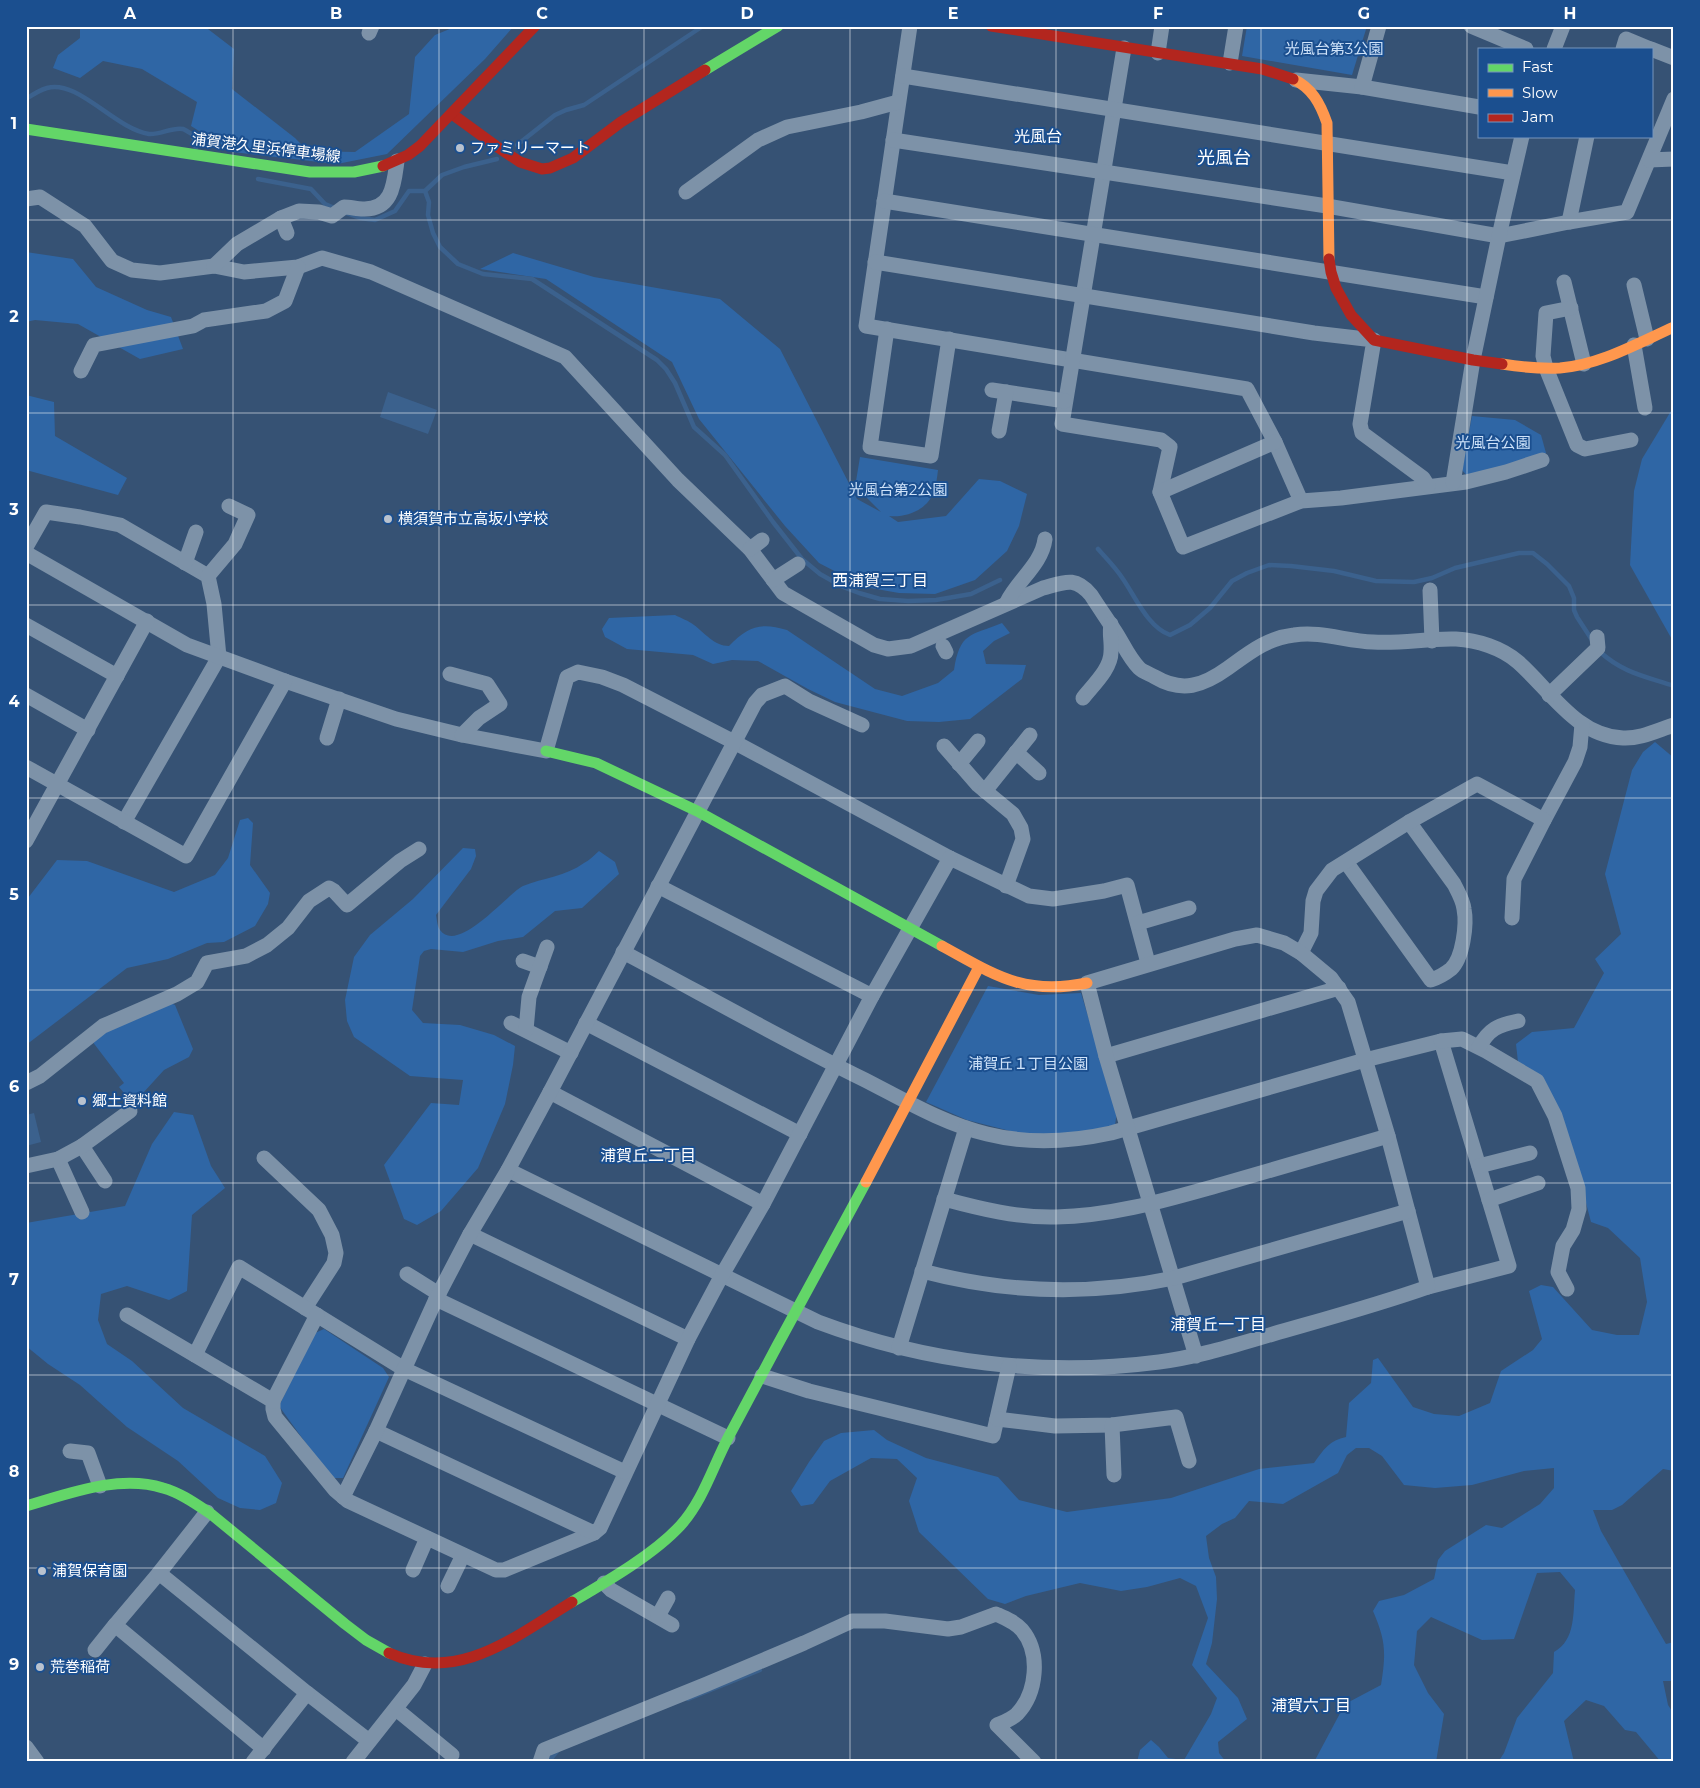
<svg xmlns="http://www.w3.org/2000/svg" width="1700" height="1788" font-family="Montserrat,'Noto Sans JP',sans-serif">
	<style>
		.green { fill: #2f66a5 }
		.water { fill: #3b618d }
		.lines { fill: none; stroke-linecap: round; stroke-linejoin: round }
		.stream { stroke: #3b618d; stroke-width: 4.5 }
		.street { stroke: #7d92a8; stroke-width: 15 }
		.fast { stroke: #63d668; stroke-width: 11 }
		.slow { stroke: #ff974d; stroke-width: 11 }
		.jam { stroke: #b3261e; stroke-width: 11 }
		.grid { fill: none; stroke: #fff; stroke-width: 1; stroke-opacity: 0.55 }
		.poi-dot { fill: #b9c2ce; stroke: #1b4f8f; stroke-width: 2 }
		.labels { text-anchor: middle; stroke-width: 4; stroke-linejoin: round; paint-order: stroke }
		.park-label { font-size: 15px; fill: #cfe3fa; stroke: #1b4f8f }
		.street-label { font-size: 15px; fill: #fff; stroke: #1b4f8f }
		.poi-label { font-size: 15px; fill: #fff; stroke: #1b4f8f; text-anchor: start }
		.neighbourhood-label { font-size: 16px; fill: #fff; stroke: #1b4f8f }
		.quarter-label { font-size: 18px; fill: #fff; stroke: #1b4f8f }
		.neatline { fill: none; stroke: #fff; stroke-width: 2 }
		.grid-label { font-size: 16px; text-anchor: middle; font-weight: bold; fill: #fff }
	</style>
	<rect width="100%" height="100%" fill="#365274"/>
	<g class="green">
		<path d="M 80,26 L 204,26 L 234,49 L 232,89 L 295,138 L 308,151 L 355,152 L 409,114 L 415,57 L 435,35 L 457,26 L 514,26 L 485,59 L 387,154 L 337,164 L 233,152 L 191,126 L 197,102 L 142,69 L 103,61 L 80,78 L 53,68 L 58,55 L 80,38 Z"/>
		<path d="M 1247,26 L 1367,26 L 1352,75 L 1242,56 Z"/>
		<path d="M 26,252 L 73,259 L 96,287 L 147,310 L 171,317 L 183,349 L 140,359 L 78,324 L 35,320 L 26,322 Z"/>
		<path d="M 513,253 L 594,277 L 720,299 L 780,349 L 857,499 L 881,512 L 858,489 L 856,481 L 860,457 L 938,470 C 937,478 936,487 933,494 C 926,510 906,518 889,516 L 898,522 L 946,516 L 979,479 L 1000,481 L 1027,494 L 1019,526 L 1007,551 L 975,580 L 935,594 L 899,593 L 865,587 L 819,563 L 785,526 L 699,419 L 672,362 L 546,279 L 480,269 Z"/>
		<path d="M 26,395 L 54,402 L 55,436 L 127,478 L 118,495 L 26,470 Z"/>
		<path d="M 1674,406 L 1674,643 L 1630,565 L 1634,491 L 1642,459 Z"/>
		<path d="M 1472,416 L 1515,420 L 1541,435 L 1546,453 L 1468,477 L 1462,470 Z"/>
		<path d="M 675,615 C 681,618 689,621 694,625 C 705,633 714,646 729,646 C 748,626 761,622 787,630 L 875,689 L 902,696 L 938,683 L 954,670 C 960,632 970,636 1002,623 L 1010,633 L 994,641 L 983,651 L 986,664 L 1026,665 L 1022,679 L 970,719 L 939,722 L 907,721 L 835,702 L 808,689 L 758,661 L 732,660 L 713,664 L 693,655 L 627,649 L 605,637 L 602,629 L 609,618 Z"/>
		<path d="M 1655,742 L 1674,758 L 1674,1471 L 1663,1469 L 1622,1505 L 1612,1510 L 1593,1510 L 1601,1531 L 1666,1644 L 1674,1642 L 1674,1681 L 1663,1681 L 1668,1705 L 1674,1714 L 1674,1762 L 1661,1762 L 1636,1732 L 1625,1730 L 1604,1706 L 1586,1700 L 1564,1721 L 1574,1762 L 1498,1762 L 1504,1753 L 1517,1718 L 1553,1673 L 1554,1652 C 1576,1640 1573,1612 1575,1590 L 1560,1572 L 1537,1573 L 1514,1639 L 1482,1640 L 1431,1617 L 1417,1631 L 1414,1665 L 1428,1693 L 1444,1714 L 1436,1762 L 1314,1762 L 1345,1704 L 1381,1685 C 1386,1653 1386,1641 1373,1611 L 1379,1601 L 1404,1595 L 1434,1579 L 1438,1560 L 1445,1551 L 1486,1525 L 1502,1528 L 1540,1504 L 1554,1488 L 1554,1468 L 1524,1471 L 1472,1485 L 1435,1488 L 1404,1485 L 1382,1456 L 1369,1448 L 1356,1448 L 1347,1455 L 1338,1473 L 1283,1504 L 1249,1501 L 1235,1518 L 1222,1524 L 1206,1536 L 1209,1558 L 1216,1577 L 1217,1599 L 1212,1643 L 1206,1664 L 1238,1698 L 1247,1719 L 1218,1742 L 1219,1753 L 1226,1762 L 1137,1762 L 1140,1750 L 1151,1740 L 1159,1747 L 1168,1758 L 1184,1760 L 1211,1714 L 1217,1698 L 1192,1665 L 1208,1618 L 1196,1586 L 1180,1578 L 1147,1587 L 1121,1591 L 1080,1583 L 1026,1596 L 1005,1604 L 988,1599 L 919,1532 L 909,1501 L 917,1478 L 897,1459 L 871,1458 L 830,1481 L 813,1504 L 801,1506 L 791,1491 L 809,1462 L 824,1441 L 841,1433 L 874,1430 L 887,1440 L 926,1458 L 998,1477 L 1019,1500 L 1067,1512 L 1171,1498 L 1259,1469 L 1314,1463 C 1323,1450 1330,1440 1346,1437 L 1349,1403 L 1371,1383 L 1373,1360 L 1378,1358 L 1413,1407 L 1434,1414 L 1459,1416 L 1490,1403 L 1501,1371 L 1533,1350 L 1542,1339 L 1529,1291 L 1541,1285 L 1553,1287 L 1592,1330 L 1617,1335 L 1639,1335 L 1647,1302 L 1640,1258 L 1608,1228 L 1591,1222 L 1570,1142 L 1518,1062 L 1516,1044 L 1532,1032 L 1574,1028 L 1604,973 L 1595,959 L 1621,934 L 1605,874 L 1632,770 L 1643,752 Z"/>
		<path d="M 248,818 L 253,823 L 250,865 L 270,893 L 268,904 L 255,926 L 224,942 L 207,943 L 168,959 L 127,968 L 26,1045 L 26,905 L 28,898 L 57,860 L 87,861 L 174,892 L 215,875 L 228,858 L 240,820 Z"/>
		<path d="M 463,848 L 475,849 L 476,856 L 471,869 L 436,915 C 437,919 437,926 440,930 C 458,955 508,893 523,886 C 543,878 566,876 584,863 C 590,860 594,855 599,851 L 615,862 L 619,874 L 582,908 L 555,911 L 523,937 L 498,941 L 463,952 L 431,949 L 424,951 L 420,956 L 412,1010 L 423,1023 L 460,1025 L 494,1035 L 515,1046 L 513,1065 L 505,1104 L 478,1168 L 441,1211 L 417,1225 L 404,1219 L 384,1165 L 431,1103 L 459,1105 L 463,1080 L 410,1076 L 354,1037 L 347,1021 L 345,1000 L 354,957 L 370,935 L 413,899 Z"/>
		<path d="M 988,986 L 1039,995 L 1081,993 L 1117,1112 L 1115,1125 L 1071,1134 L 1022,1134 L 967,1120 L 926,1102 Z"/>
		<path d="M 168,1002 L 175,1005 L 193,1049 L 189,1057 L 164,1070 L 133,1104 L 119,1087 L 124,1083 L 92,1041 L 100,1034 Z"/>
		<path d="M 174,1112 L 193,1115 L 211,1166 L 225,1188 L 192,1215 L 187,1291 L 169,1300 L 127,1286 L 101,1294 L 98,1320 L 107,1344 L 132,1361 L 183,1408 L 265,1456 L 282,1483 L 276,1503 L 260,1510 L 240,1508 L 218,1498 L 178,1461 L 127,1427 L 80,1385 L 48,1364 L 26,1346 L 26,1223 L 125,1206 L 152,1144 Z"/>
		<path d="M 324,1329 L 383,1368 L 389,1377 L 343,1478 L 331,1478 L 279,1406 L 315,1333 Z"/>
	</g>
	<g class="water">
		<path d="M 388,392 L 437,410 L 428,434 L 380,417 Z"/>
		<path d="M 34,1113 L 41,1142 L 26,1146 L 26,1115 Z"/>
	</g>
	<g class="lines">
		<g class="stream">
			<path d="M 26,99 C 32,95 40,90 47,88 C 78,79 115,129 149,134 C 160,135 172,127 183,129 C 186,130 190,133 193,135 L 196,149"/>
			<path d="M 517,145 L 555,115 L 566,110 L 584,105 L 703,26"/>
			<path d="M 258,179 L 311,189 L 325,204 L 337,209"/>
			<path d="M 425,191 L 442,175 L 464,167 L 497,159"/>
			<path d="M 346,213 L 360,218 L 375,220 L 395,211 L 409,191 L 425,191 L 429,202 L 428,215 L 433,233 L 440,247 L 458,264 L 483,274 L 532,279 L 657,360 L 666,369 L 675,383 L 694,427 L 725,455 L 773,522 L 802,559 L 820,574 L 843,587 L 859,593 L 880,599 L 908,601 L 936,600 L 971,594 L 1000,580"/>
			<path d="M 1098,549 C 1107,559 1116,568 1123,579 C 1136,598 1148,627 1170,635 L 1190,625 L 1210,608 L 1232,581 L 1247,573 L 1269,565 L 1291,566 L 1334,571 L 1376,581 L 1414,582 L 1432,578 L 1455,568 L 1519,553 L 1533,553 L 1547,564 L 1569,586 L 1574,598 L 1574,610 L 1577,617 L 1592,640"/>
			<path d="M 1599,651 C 1623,673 1644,676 1674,686"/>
			<path d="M 688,1699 L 760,1670"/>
			<path d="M 548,1762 L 558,1750"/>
		</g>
		<g class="street">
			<path d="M 910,26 L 866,326 L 1247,389 L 1275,442 L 1301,501"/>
			<path d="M 1471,26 L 1526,49"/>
			<path d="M 369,33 L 372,26"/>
			<path d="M 1124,48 L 1062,424 L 1161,440 L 1170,447 L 1160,492 L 1183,547 L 1301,501 L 1341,498 L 1466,482 L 1506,472 L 1542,460"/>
			<path d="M 1554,49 L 1563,26"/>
			<path d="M 1623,49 L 1626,39 L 1650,49"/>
			<path d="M 1651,49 L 1674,58"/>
			<path d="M 1158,53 L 1162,26"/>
			<path d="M 1230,63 L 1236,26"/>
			<path d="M 903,76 L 1513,173"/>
			<path d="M 1296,80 L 1362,87 L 1479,107"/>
			<path d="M 1362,87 L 1379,26"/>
			<path d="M 893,140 L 1327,206 L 1499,236 L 1569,222 L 1627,212 L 1674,99"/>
			<path d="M 1649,160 L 1674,159"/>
			<path d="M 686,192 L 758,140 L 787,127 L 861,112 L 898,102"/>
			<path d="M 26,199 L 40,197 L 85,226 L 112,261 L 132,270 L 160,273 L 214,266 L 244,272 L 298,267 L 322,258 L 371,272 L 565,357 L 678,480 L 750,549 L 783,593 L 874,645 L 888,649 L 911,646 L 1043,588 C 1065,582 1075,576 1091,595 C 1100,609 1109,622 1118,636 C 1124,646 1130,659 1139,668 C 1143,672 1150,674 1155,677 C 1182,693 1203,686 1228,668 C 1249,653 1267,638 1294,635 C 1321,631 1346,641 1373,642 C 1401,644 1428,638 1456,639 C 1477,640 1502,648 1518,662 C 1550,690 1576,736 1623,738 C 1640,739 1658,730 1674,725"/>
			<path d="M 884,201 L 1486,297"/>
			<path d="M 281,218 L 287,233"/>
			<path d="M 1569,222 L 1587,136"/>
			<path d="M 875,262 L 1314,333 L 1374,340 L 1360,424 L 1362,433 L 1423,478 L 1428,486"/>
			<path d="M 214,266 L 237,244 L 281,218 L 299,211 L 319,212 L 332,216 L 344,207 C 350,207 357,209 363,209 C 393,210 394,183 397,161"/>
			<path d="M 1564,282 L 1584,364"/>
			<path d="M 1634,285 L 1647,339"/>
			<path d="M 1571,308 L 1546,313 L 1543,356 L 1546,368 L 1577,445 L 1585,449 L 1631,440"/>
			<path d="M 887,329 L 870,447 L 931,456 L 949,339"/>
			<path d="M 1634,345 L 1645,408"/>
			<path d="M 81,371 L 94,345 L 193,326 L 204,320 L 266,311 L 285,301 L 298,267"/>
			<path d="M 992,390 L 1065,401"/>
			<path d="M 999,431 L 1006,392"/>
			<path d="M 1453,483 L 1473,360 L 1499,236 L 1522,136"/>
			<path d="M 1160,492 L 1275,442"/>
			<path d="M 26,547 L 46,512 L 80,517 L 120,525 L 208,576 L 214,604 L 219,657 L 124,822"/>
			<path d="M 750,549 L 762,540"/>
			<path d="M 26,553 L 187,645 L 285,681 L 396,719 L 462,735 L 546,751 L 567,677 L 578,672 L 602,677 L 623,685 L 734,742 L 950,858 L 1029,896 L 1053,899 L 1104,891 L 1127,885 L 1148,963"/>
			<path d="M 185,563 L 196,532"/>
			<path d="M 208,576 L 235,544 L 248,515 L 229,506"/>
			<path d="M 773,580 L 798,564"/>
			<path d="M 1430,590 L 1432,641"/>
			<path d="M 1007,602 C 1017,581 1042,564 1045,539"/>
			<path d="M 26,625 L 117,676"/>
			<path d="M 943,646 L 946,652"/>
			<path d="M 450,674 L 487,684 L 500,704 L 479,718 L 462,735"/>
			<path d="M 26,695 L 88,730"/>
			<path d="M 1549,695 L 1598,648 L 1597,637"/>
			<path d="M 1083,698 C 1093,685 1111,669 1111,652 C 1112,642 1109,634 1111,624"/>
			<path d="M 327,738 L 339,699"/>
			<path d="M 944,746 L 978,785 L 1013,814 L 1021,828 L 1023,839 L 1006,886"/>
			<path d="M 1016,752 L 1039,773"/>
			<path d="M 959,764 L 978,741"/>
			<path d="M 26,767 L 186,856 L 285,681"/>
			<path d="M 985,791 L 1030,735"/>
			<path d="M 26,841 L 147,621"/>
			<path d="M 1346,862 L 1431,980 C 1437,978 1446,973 1451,969 C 1463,958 1467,924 1464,909 C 1463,900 1458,892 1454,884 L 1409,822"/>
			<path d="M 658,886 L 872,996"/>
			<path d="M 1512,918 L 1514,879 L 1544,820 L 1575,762 L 1580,747 L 1582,724"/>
			<path d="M 1138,923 L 1189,908"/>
			<path d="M 623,952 C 704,995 784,1040 865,1080 C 904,1100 944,1124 987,1134 C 1027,1144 1070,1142 1111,1133 L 1365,1060 L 1441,1041 L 1509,1266 L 1428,1287"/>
			<path d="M 1301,953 L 1311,933 L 1313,901 L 1316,891 L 1332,870 L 1409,822 L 1477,784 L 1544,820"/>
			<path d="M 523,961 L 540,967"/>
			<path d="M 511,1023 L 571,1053"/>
			<path d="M 586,1023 L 800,1134"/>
			<path d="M 526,1030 L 529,997 L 547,947"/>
			<path d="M 1441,1041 L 1462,1039 L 1486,1051 L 1537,1081 L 1555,1116 L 1578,1188 L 1579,1209 L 1573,1230 L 1563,1246 L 1558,1272 L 1567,1289"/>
			<path d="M 1479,1047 C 1489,1029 1498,1025 1518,1021"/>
			<path d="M 1106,1056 L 1339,988"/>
			<path d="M 26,1083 L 40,1076 L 103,1026 L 177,994 L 197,982 L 207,963 L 246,956 L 267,945 L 288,928 L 309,901 L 329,888 L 334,891 L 347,905 L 400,861 L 419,849"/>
			<path d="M 550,1092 L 763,1204"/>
			<path d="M 82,1146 L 105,1181"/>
			<path d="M 264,1158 L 319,1210 L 332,1235 L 336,1253 L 334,1263 L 305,1308"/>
			<path d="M 58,1159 L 82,1212"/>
			<path d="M 26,1166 L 58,1159 L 82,1146 L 130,1111"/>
			<path d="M 1479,1166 L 1530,1153"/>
			<path d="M 508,1170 L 818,1322 C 927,1363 1044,1377 1159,1362 C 1198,1357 1235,1345 1273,1334 C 1325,1319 1377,1305 1428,1287 L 1388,1136 L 1348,1002 L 1331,978 L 1301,953 L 1284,943 L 1257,935 L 1235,939 L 1087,983 L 1106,1056 L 1196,1356"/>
			<path d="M 944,1199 C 981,1209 1018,1218 1056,1217 C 1114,1216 1169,1199 1223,1184 C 1278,1168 1333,1152 1388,1136"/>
			<path d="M 1489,1200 L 1538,1183"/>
			<path d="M 470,1234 L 688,1339"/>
			<path d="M 922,1271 C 1005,1293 1089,1296 1174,1278 L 1408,1211"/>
			<path d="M 407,1274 L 439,1294"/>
			<path d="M 436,1299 L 728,1438"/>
			<path d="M 127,1315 L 273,1401 L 273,1409 L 275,1417 L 335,1490 L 348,1501 L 496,1570 L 504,1570 L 594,1533 L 600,1528 L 688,1339 L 722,1275 L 763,1204 L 872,996 L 950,858"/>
			<path d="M 899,1348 L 966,1128"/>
			<path d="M 195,1355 L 239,1267 L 404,1369 L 625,1472"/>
			<path d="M 762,1376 L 809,1391 L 993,1436 L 1009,1366"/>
			<path d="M 273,1401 L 317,1315"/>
			<path d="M 997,1419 L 1055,1426 L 1112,1425 L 1176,1417 L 1189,1461"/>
			<path d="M 1112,1425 L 1114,1475"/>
			<path d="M 376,1431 L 594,1533"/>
			<path d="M 70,1451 L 88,1453 L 100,1486"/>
			<path d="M 343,1497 L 376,1431 L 436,1299 L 470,1234 L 508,1170 L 550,1092 L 755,703 L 762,695 L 785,686 L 809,701 L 862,725"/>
			<path d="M 207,1512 L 159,1573 L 115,1625 L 264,1749"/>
			<path d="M 413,1570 L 427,1538"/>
			<path d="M 159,1573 L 307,1693 L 369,1741"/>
			<path d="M 604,1583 L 611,1590 L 672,1625"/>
			<path d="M 448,1586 L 463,1555"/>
			<path d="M 658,1616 L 668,1598"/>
			<path d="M 95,1650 L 115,1625"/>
			<path d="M 396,1709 L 452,1755"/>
			<path d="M 26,1747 L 37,1762"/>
			<path d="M 253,1762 L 307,1693"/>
			<path d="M 353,1762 L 414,1685 L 425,1664"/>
			<path d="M 540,1762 L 544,1750 L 707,1684 L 804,1643 L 852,1621 L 885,1621 L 948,1629 L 961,1627 L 996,1614 C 1005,1618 1015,1622 1022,1630 C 1041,1653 1037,1693 1017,1714 C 1012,1719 1004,1722 997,1725 L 1034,1762"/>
		</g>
		<g class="fast">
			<path d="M 705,70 L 778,26"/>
			<path d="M 26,129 L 310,172 L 354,172 L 383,166"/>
			<path d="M 546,751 L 596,763 L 697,811 L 942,946"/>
			<path d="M 26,1506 C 68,1494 119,1474 163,1488 C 181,1493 196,1504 211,1514 L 345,1624 L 366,1640 L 389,1653"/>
			<path d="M 572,1602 C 606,1582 653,1555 680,1526 C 703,1501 713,1466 729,1436 C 774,1351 820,1266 866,1182"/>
		</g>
		<g class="slow">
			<path d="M 1293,79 C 1312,88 1320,103 1327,123 L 1329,259"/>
			<path d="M 1502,364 C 1521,367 1541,369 1560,368 C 1600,365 1638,343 1674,327"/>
			<path d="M 942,946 C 995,975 1024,996 1087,983"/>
			<path d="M 866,1182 L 979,967"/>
		</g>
		<g class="jam">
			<path d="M 991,26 L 1262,69 L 1293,79"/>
			<path d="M 452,114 L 496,146 L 520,162 L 542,169 L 550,168 L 573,158 L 621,122 L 705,70"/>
			<path d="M 383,166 L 408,155 L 420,146 L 535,26"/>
			<path d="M 1329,259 L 1331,272 L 1336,288 L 1351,315 L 1374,340 L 1473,360 L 1502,364"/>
			<path d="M 389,1653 C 459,1684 514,1637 572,1602"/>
		</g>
	</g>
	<path class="grid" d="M 233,26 L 233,1762M 439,26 L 439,1762M 644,26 L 644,1762M 850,26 L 850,1762M 1056,26 L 1056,1762M 1261,26 L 1261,1762M 1467,26 L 1467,1762M 26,220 L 1674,220M 26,413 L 1674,413M 26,605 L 1674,605M 26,798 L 1674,798M 26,990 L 1674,990M 26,1183 L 1674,1183M 26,1375 L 1674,1375M 26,1568 L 1674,1568"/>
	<g class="poi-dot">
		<circle cx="460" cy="148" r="5"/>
		<circle cx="388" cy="519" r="5"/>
		<circle cx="82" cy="1101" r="5"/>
		<circle cx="42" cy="1571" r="5"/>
		<circle cx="40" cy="1667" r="5"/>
	</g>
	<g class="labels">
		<g class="park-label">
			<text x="1334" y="54">光風台第3公園</text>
			<text x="1493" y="448">光風台公園</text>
			<text x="898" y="495">光風台第2公園</text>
			<text x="1028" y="1069">浦賀丘１丁目公園</text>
		</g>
		<g class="street-label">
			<text transform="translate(266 148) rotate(7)" y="5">浦賀港久里浜停車場線</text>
		</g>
		<g class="poi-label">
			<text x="470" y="153">ファミリーマート</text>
			<text x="398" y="524">横須賀市立高坂小学校</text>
			<text x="92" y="1106">郷土資料館</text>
			<text x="52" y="1576">浦賀保育園</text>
			<text x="50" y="1672">荒巻稲荷</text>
		</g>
		<g class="neighbourhood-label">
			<text x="1038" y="142">光風台</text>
			<text x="880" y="586">西浦賀三丁目</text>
			<text x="648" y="1161">浦賀丘二丁目</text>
			<text x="1218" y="1330">浦賀丘一丁目</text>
			<text x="1311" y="1711">浦賀六丁目</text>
		</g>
		<g class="quarter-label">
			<text x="1224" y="164">光風台</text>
		</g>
	</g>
	<rect width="1700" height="1788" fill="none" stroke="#1b4f8f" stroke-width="55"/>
	<rect x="1478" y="48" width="175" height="90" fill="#1b4f8f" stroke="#7695bc"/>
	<rect x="1488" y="64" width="25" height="8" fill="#63d668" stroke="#7695bc"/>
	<text x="1522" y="72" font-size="15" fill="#ffffff">Fast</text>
	<rect x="1488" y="89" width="25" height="8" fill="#ff974d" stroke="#7695bc"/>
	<text x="1522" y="98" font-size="15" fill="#ffffff">Slow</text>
	<rect x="1488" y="114" width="25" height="8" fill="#b3261e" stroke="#7695bc"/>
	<text x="1522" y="122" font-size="15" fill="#ffffff">Jam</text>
	<rect x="28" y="28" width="1644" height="1732" class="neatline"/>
	<g class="grid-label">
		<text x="130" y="19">A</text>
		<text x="336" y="19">B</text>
		<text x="542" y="19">C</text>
		<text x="747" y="19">D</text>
		<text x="953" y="19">E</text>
		<text x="1158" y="19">F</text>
		<text x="1364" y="19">G</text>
		<text x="1570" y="19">H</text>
		<text x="14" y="129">1</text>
		<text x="14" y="322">2</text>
		<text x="14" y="515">3</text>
		<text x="14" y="707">4</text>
		<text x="14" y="900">5</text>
		<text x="14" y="1092">6</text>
		<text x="14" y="1285">7</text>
		<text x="14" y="1477">8</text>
		<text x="14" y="1670">9</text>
	</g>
</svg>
